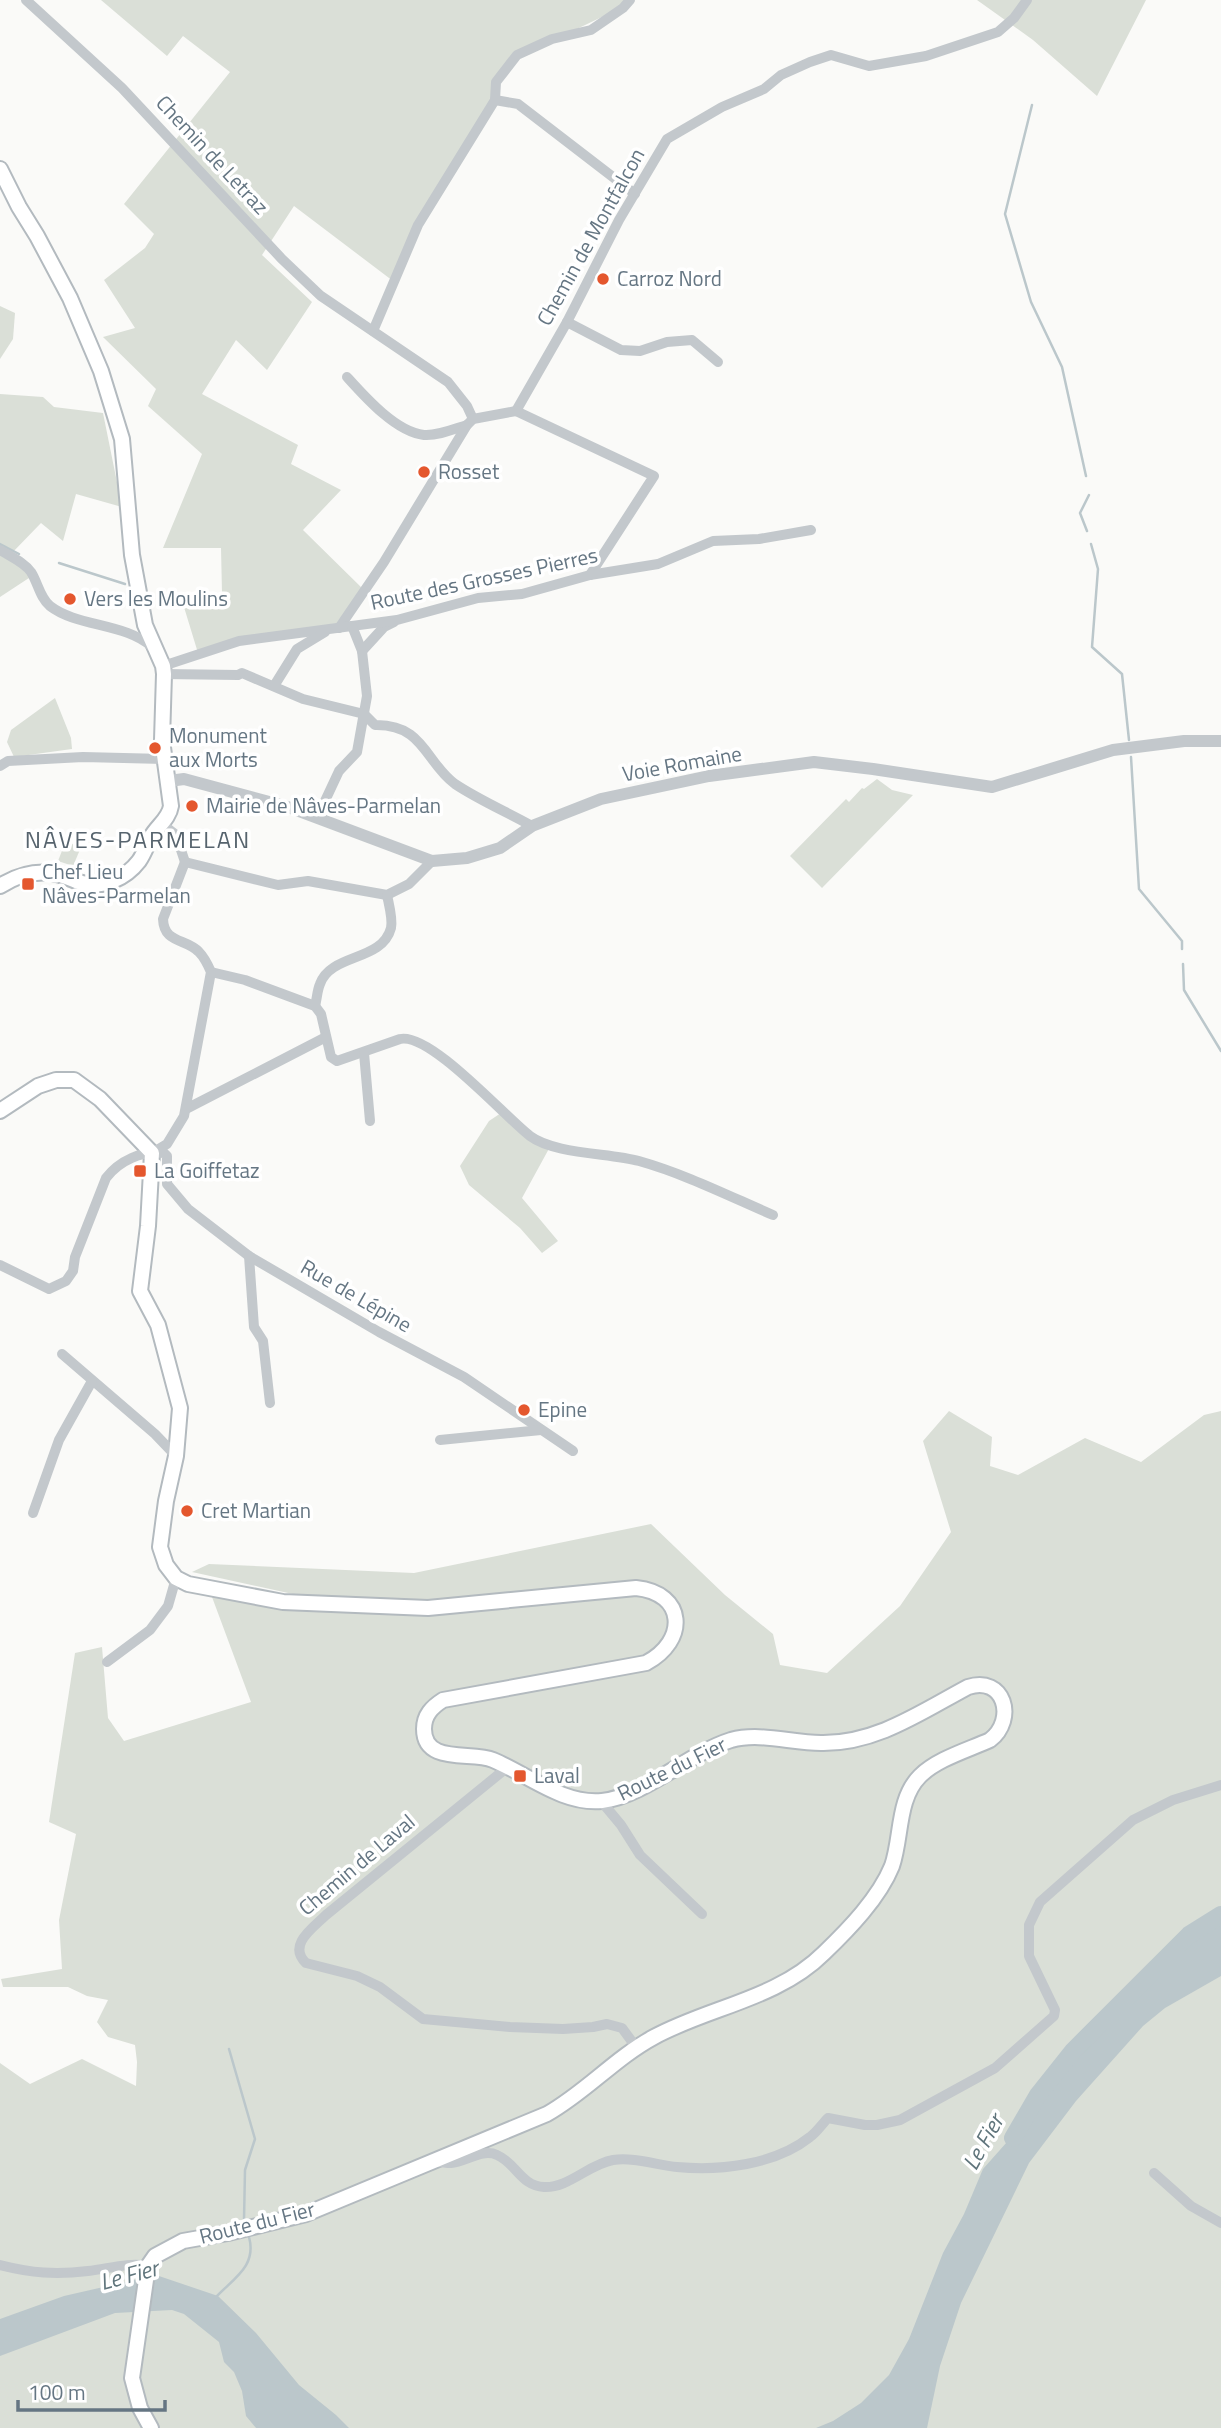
<svg xmlns="http://www.w3.org/2000/svg" width="1221" height="2428" font-family="'Titillium Web',sans-serif">
	<style>
		.green { fill: #dadfd7 }
		.water { fill: #bbc7cb }
		.lines { fill: none; stroke-linecap: round; stroke-linejoin: round }
		.stream { stroke: #bbc7cb; stroke-width: 2.5 }
		.river { stroke: #bbc7cb; stroke-width: 18 }
		.secondary-casing { stroke: #b3babf; stroke-width: 18 }
		.minor { stroke: #c3c8cc; stroke-width: 10 }
		.tertiary { stroke: #c3c8cc; stroke-width: 12 }
		.secondary { stroke: #fff; stroke-width: 14 }
		.poi-dot { fill: #e4572e; stroke: #fff; stroke-width: 2.5 }
		.labels { text-anchor: middle; stroke-width: 7; stroke-linejoin: round; paint-order: stroke }
		.street-label { font-size: 21px; fill: #657683; stroke: #fff }
		.poi-label { font-size: 21px; fill: #657683; stroke: #fff; text-anchor: start }
		.water-label { font-size: 23px; font-style: italic; fill: #60757c; stroke: #fff }
		.quarter-label { font-size: 24px; letter-spacing: 2px; fill: #57646e; stroke: #fff }
	</style>
	<rect width="100%" height="100%" fill="#fafaf8"/>
	<g class="green">
		<path d="M 101,0 L 633,0 L 629,4 L 514,59 L 430,205 L 393,281 L 294,206 L 262,255 L 312,302 L 267,370 L 236,340 L 202,394 L 298,445 L 291,464 L 341,490 L 303,530 L 364,590 L 335,625 L 198,653 L 180,594 L 222,593 L 221,548 L 163,548 L 202,454 L 148,406 L 156,389 L 103,337 L 135,328 L 104,280 L 145,248 L 154,234 L 124,204 L 230,72 L 183,36 L 167,56 Z"/>
		<path d="M 977,0 L 1146,0 L 1097,96 L 1033,40 Z"/>
		<path d="M 0,306 L 15,313 L 13,339 L 0,359 Z"/>
		<path d="M 0,394 L 43,397 L 54,407 L 103,413 L 122,507 L 76,494 L 63,541 L 41,523 L 10,555 L 32,576 L 0,597 Z"/>
		<path d="M 55,698 L 71,738 L 72,749 L 14,757 L 7,742 L 11,730 Z"/>
		<path d="M 877,779 L 892,790 L 913,795 L 822,888 L 790,856 L 846,799 L 849,802 L 862,788 L 864,789 Z"/>
		<path d="M 65,843 L 82,845 L 73,866 L 58,861 Z"/>
		<path d="M 504,1111 L 532,1138 L 551,1145 L 522,1198 L 558,1241 L 542,1253 L 520,1228 L 469,1185 L 460,1166 L 489,1121 Z"/>
		<path d="M 949,1411 L 992,1437 L 990,1466 L 1018,1475 L 1085,1438 L 1141,1462 L 1204,1415 L 1221,1411 L 1221,2428 L 0,2428 L 0,2063 L 30,2084 L 82,2059 L 136,2086 L 137,2062 L 135,2045 L 108,2037 L 97,2022 L 108,2000 L 87,1996 L 68,1987 L 3,1987 L 1,1979 L 62,1969 L 59,1920 L 76,1834 L 49,1822 L 75,1653 L 102,1647 L 108,1718 L 124,1741 L 251,1702 L 212,1597 L 304,1607 L 302,1596 L 192,1572 L 209,1564 L 414,1573 L 651,1524 L 725,1595 L 773,1634 L 780,1665 L 827,1673 L 900,1606 L 951,1532 L 923,1441 Z"/>
	</g>
	<g class="water">
		<path d="M 1221,1914 L 1221,1976 L 1165,2008 L 1143,2026 L 1076,2101 L 1029,2163 L 961,2303 L 940,2366 L 927,2428 L 816,2428 L 833,2421 L 861,2403 L 889,2375 L 909,2339 L 943,2253 L 964,2214 L 983,2169 L 1015,2133 L 1039,2096 L 1074,2052 L 1125,2006 L 1190,1935 Z"/>
		<path d="M 156,2275 L 218,2296 L 256,2333 L 299,2385 L 336,2415 L 349,2428 L 256,2428 L 246,2416 L 242,2391 L 234,2372 L 224,2362 L 219,2342 L 184,2314 L 172,2310 L 115,2313 L 0,2356 L 0,2319 L 64,2296 Z"/>
	</g>
	<g class="lines">
		<g class="stream">
			<path d="M 1032,105 L 1005,214 L 1031,302 L 1062,367 L 1086,476"/>
			<path d="M 1087,531 L 1080,513 L 1089,495"/>
			<path d="M 0,544 L 19,554"/>
			<path d="M 1091,544 L 1098,569 L 1092,647 L 1122,674 L 1129,740"/>
			<path d="M 59,563 L 125,584"/>
			<path d="M 1131,757 L 1139,889 L 1182,941 L 1182,949"/>
			<path d="M 1183,964 L 1184,990 L 1221,1051"/>
			<path d="M 229,2049 L 255,2139 L 245,2170 L 244,2220"/>
			<path d="M 216,2297 C 234,2278 257,2266 249,2237"/>
		</g>
		<path class="river" d="M 1013,2138 L 1038,2095 L 1073,2051 L 1189,1935 L 1221,1915"/>
		<g class="secondary-casing">
			<g id="secondary">
				<path d="M 0,169 L 19,207 L 37,236 L 70,298 L 101,371 L 122,439 L 132,555 L 145,625 L 163,666 L 164,674 L 162,740 L 171,806 C 169,819 157,826 151,837 C 147,845 144,854 139,861 C 126,878 103,889 82,883 C 71,880 63,874 51,873 C 33,871 16,876 0,886"/>
				<path d="M 0,1111 L 38,1086 L 56,1080 L 74,1080 L 100,1099 L 152,1153 L 148,1226 L 140,1291 L 158,1325 L 180,1408 L 176,1456 L 166,1501 L 160,1547 L 166,1565 L 176,1578 L 188,1584 L 283,1602 L 428,1608 L 636,1588 C 686,1593 688,1641 646,1663 L 443,1700 C 432,1707 424,1715 424,1729 C 424,1765 472,1751 493,1760 C 527,1774 563,1805 602,1801 C 645,1796 687,1754 731,1740 C 760,1732 791,1743 821,1743 C 876,1744 921,1712 968,1687 C 1004,1675 1017,1719 990,1740 C 968,1750 937,1759 920,1776 C 897,1799 902,1837 892,1866 C 879,1898 849,1929 824,1953 C 778,1999 709,2007 654,2037 C 615,2058 586,2092 547,2114 L 306,2214 L 228,2233 L 183,2241 L 155,2256 L 148,2266 L 132,2378 L 140,2408 L 151,2428"/>
			</g>
		</g>
		<g class="minor">
			<path d="M 26,0 L 122,88 L 281,258 L 321,296 L 448,382 L 467,406 L 473,419"/>
			<path d="M 495,100 L 518,104 L 635,194"/>
			<path d="M 567,322 L 621,350 L 640,351 L 667,342 L 692,340 L 718,362"/>
			<path d="M 373,331 L 418,225 L 495,100 L 496,82 L 517,55 L 552,39 L 591,30 L 623,8 L 630,0"/>
			<path d="M 347,377 C 365,397 396,432 424,435 C 438,436 454,429 467,425"/>
			<path d="M 516,411 L 567,322 L 619,220 L 667,139 L 722,107 L 764,89 L 781,75 L 810,62 L 831,55 L 869,66 L 926,56 L 998,32 L 1014,18 L 1027,0"/>
			<path d="M 516,411 L 654,476 L 590,575"/>
			<path d="M 0,550 C 11,557 24,562 31,572 C 38,583 40,598 50,606 C 77,627 126,623 152,647"/>
			<path d="M 339,628 L 384,562 L 467,425 L 473,419 L 516,411"/>
			<path d="M 362,651 L 384,627 L 394,622"/>
			<path d="M 163,666 L 239,641 L 397,620 L 478,598 L 522,594 L 590,575 L 658,564 L 713,541 L 759,539 L 811,530"/>
			<path d="M 164,674 L 238,675 L 242,673 L 303,699 L 364,714 L 375,725 C 424,724 425,762 455,784 C 479,800 507,812 532,826"/>
			<path d="M 274,686 L 297,649 L 325,632"/>
			<path d="M 0,766 L 8,761 L 83,757 L 164,759"/>
			<path d="M 317,818 L 339,771 L 357,752 L 367,696 L 362,651 L 352,626"/>
			<path d="M 162,824 L 176,835 L 185,862"/>
			<path d="M 185,862 L 278,885 L 308,881 L 387,895 L 409,884 L 432,861"/>
			<path d="M 211,972 L 245,980 L 315,1006 L 321,1014 L 331,1057 L 337,1061 L 400,1039 C 430,1032 505,1117 530,1136 C 554,1154 609,1153 639,1161 C 685,1174 729,1196 773,1215"/>
			<path d="M 315,1006 C 317,999 317,991 320,984 C 331,953 382,962 391,928 C 393,919 389,905 387,895"/>
			<path d="M 364,1053 L 370,1121"/>
			<path d="M 186,1109 L 326,1037"/>
			<path d="M 152,1153 L 167,1144 L 184,1116 L 211,972 C 208,965 204,957 199,952 C 186,938 164,944 163,919 L 185,862"/>
			<path d="M 249,1256 L 254,1327 L 263,1341 L 270,1403"/>
			<path d="M 0,1265 L 49,1289 L 66,1281 L 73,1271 L 75,1257 L 106,1178 C 119,1161 142,1150 164,1153 L 167,1156 L 167,1184 L 188,1209 L 249,1256 L 379,1332 L 464,1377 L 573,1451"/>
			<path d="M 62,1354 L 155,1434 L 176,1456"/>
			<path d="M 440,1440 L 541,1430"/>
			<path d="M 33,1513 L 59,1440 L 92,1381"/>
			<path d="M 107,1662 L 150,1630 L 168,1606 L 176,1578"/>
			<path d="M 509,1766 L 326,1915 C 313,1928 287,1945 306,1963 L 357,1976 L 380,1987 L 423,2019 L 510,2027 L 563,2029 L 593,2027 L 607,2024 L 622,2028 L 636,2047"/>
			<path d="M 601,1801 L 621,1825 L 640,1855 L 702,1914"/>
			<path d="M 435,2161 C 440,2162 446,2163 451,2163 C 466,2162 482,2148 497,2155 C 516,2163 521,2186 544,2187 C 569,2188 589,2164 613,2160 C 634,2157 657,2165 677,2167 C 720,2171 775,2165 810,2137 C 817,2132 822,2124 828,2118 L 865,2125 L 877,2125 L 900,2120 L 995,2068 L 1054,2016 L 1055,2010 L 1029,1956 L 1029,1925 L 1040,1902 L 1133,1820 L 1173,1800 L 1221,1785"/>
			<path d="M 1154,2173 L 1191,2206 L 1221,2223"/>
			<path d="M 0,2265 C 32,2273 55,2275 88,2271 C 108,2269 128,2262 148,2266"/>
		</g>
		<path class="tertiary" d="M 169,781 L 184,779 L 288,807 L 432,861 L 467,858 L 500,848 L 532,826 L 601,799 L 709,776 L 814,762 L 873,769 L 992,787 L 1113,750 L 1184,741 L 1221,741"/>
		<use href="#secondary" class="secondary"/>
	</g>
	<g class="poi-dot">
		<circle cx="603" cy="279" r="7"/>
		<circle cx="424" cy="472" r="7"/>
		<circle cx="70" cy="599" r="7"/>
		<circle cx="155" cy="748" r="7"/>
		<circle cx="192" cy="806" r="7"/>
		<rect x="21" y="877" width="14" height="14" rx="3.5"/>
		<rect x="133" y="1164" width="14" height="14" rx="3.5"/>
		<circle cx="524" cy="1410" r="7"/>
		<circle cx="187" cy="1511" r="7"/>
		<rect x="513" y="1769" width="14" height="14" rx="3.5"/>
	</g>
	<g class="labels">
		<g class="street-label">
			<text transform="translate(212 155) rotate(47)" y="7">Chemin de Letraz</text>
			<text transform="translate(591 237) rotate(-61)" y="7">Chemin de Montfalcon</text>
			<text transform="translate(484 579) rotate(-12)" y="7">Route des Grosses Pierres</text>
			<text transform="translate(682 764) rotate(-10)" y="7">Voie Romaine</text>
			<text transform="translate(356 1296) rotate(30)" y="7">Rue de Lépine</text>
			<text transform="translate(672 1769) rotate(-26)" y="7">Route du Fier</text>
			<text transform="translate(357 1865) rotate(-40)" y="7">Chemin de Laval</text>
			<text transform="translate(257 2223) rotate(-14)" y="7">Route du Fier</text>
		</g>
		<g class="poi-label">
			<text x="617" y="286">Carroz Nord</text>
			<text x="438" y="479">Rosset</text>
			<text x="84" y="606">Vers les Moulins</text>
			<text x="169" y="743">Monument<tspan x="169" dy="24">aux Morts</tspan></text>
			<text x="206" y="813">Mairie de Nâves-Parmelan</text>
			<text x="42" y="879">Chef Lieu<tspan x="42" dy="24">Nâves-Parmelan</tspan></text>
			<text x="154" y="1178">La Goiffetaz</text>
			<text x="538" y="1417">Epine</text>
			<text x="201" y="1518">Cret Martian</text>
			<text x="534" y="1783">Laval</text>
		</g>
		<g class="water-label">
			<text transform="translate(983 2142) rotate(-61)" y="8">Le Fier</text>
			<text transform="translate(129 2275) rotate(-15)" y="8">Le Fier</text>
		</g>
		<g class="quarter-label">
			<text x="138" y="848">NÂVES-PARMELAN</text>
		</g>
	</g>
	<path d="M18 2400v10h147v-10" fill="none" stroke="#657683" stroke-width="3.5"/>
	<text x="28" y="2400" font-size="21" fill="#657683" stroke="#ffffff" stroke-width="5" paint-order="stroke">100 m</text>
</svg>
